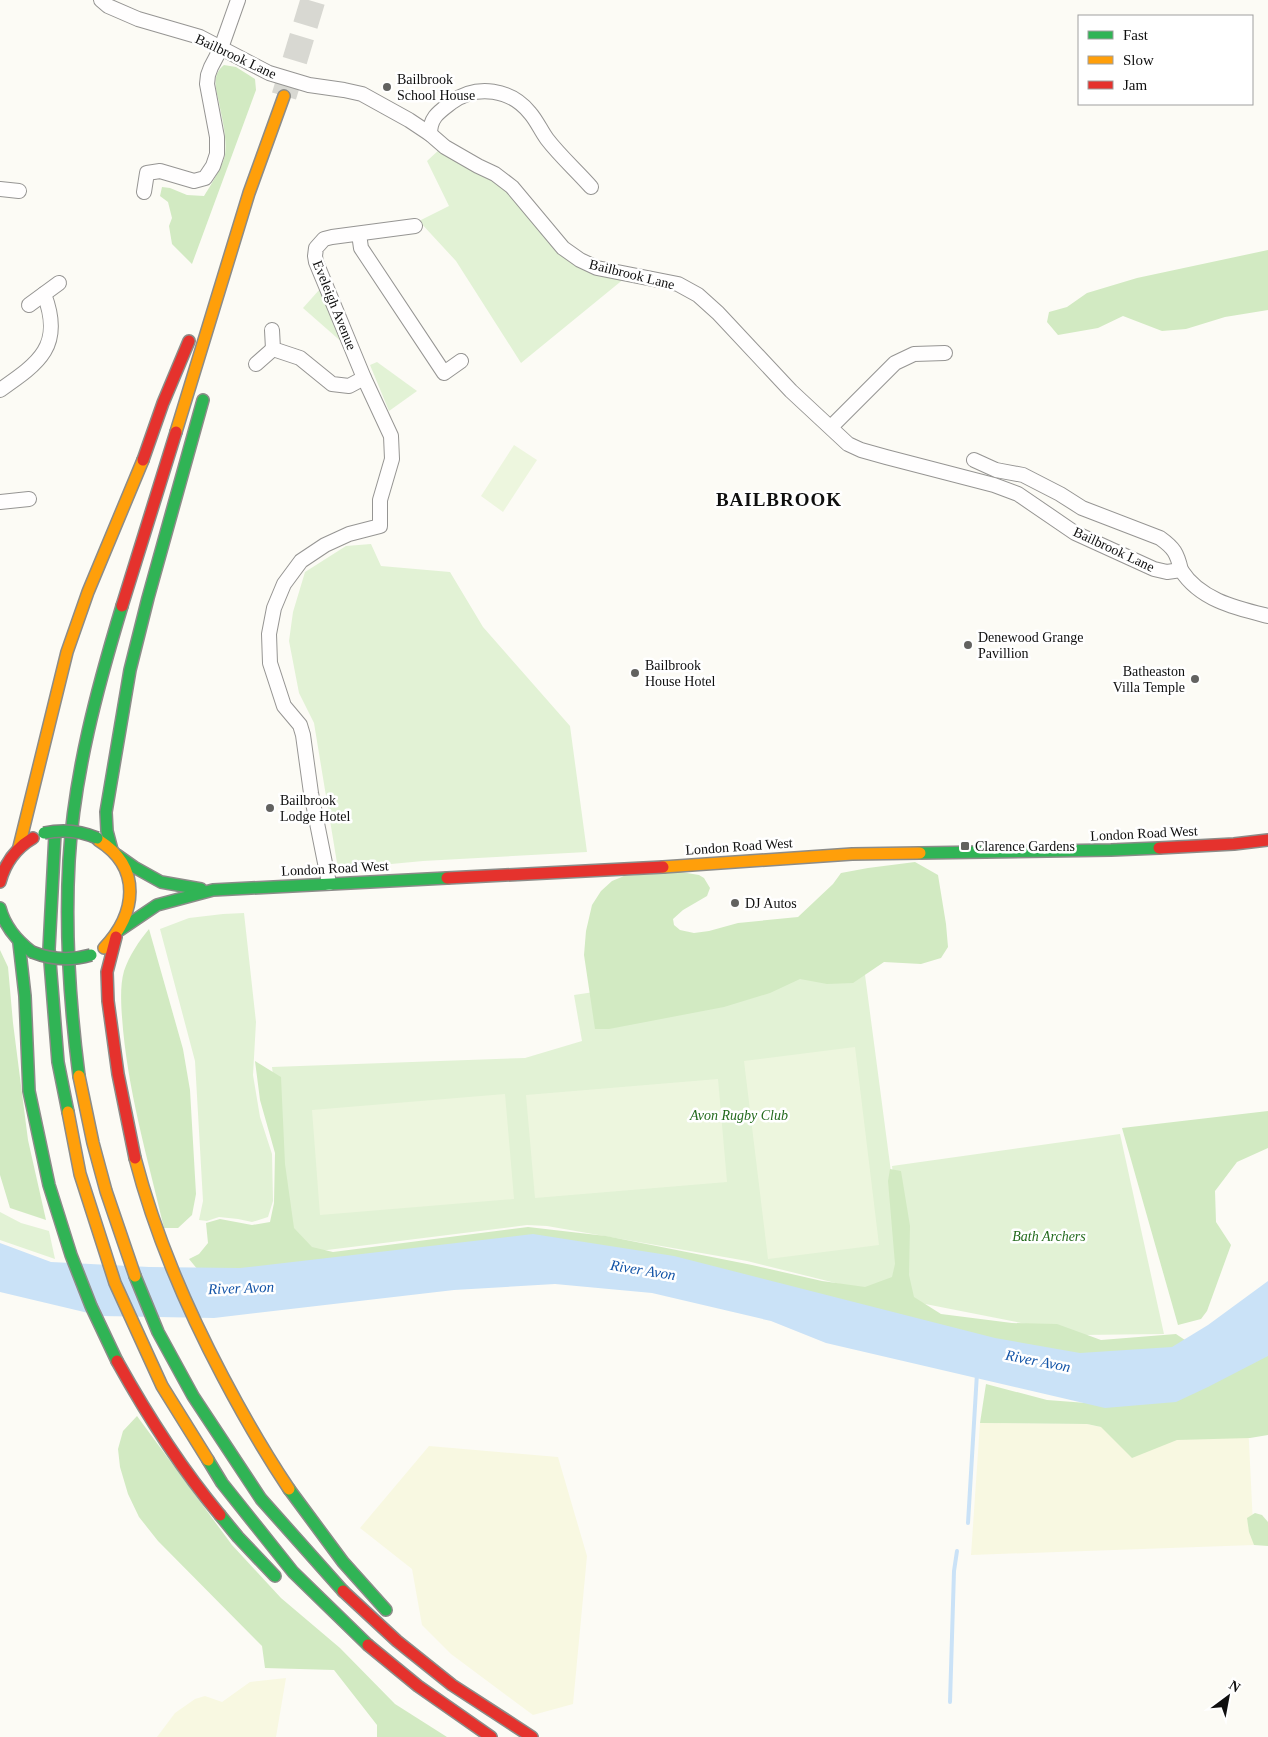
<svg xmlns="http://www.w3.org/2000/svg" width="1268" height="1737" font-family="Georgia,serif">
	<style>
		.farmland { fill: #f8f8e1 }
		.green { fill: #e2f2d5 }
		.forest { fill: #d2eac2 }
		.pitch { fill: #edf6de }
		.water { fill: #cae2f7 }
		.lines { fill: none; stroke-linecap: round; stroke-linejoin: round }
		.stream { stroke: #cae2f7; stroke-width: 4 }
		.highway-tunnel { stroke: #d8d8d2; stroke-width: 25; stroke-dasharray: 25 12; stroke-linecap: butt }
		.street-casing { stroke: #969593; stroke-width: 16 }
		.fast-casing { stroke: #8c8c89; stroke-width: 14 }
		.slow-casing { stroke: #8c8c89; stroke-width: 14 }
		.jam-casing { stroke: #8c8c89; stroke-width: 14 }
		.street { stroke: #fffefe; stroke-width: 14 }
		.fast { stroke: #30b455; stroke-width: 11 }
		.slow { stroke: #ff9f0a; stroke-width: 11 }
		.jam { stroke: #e5322d; stroke-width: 11 }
		.fast-bridge-casing { stroke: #838380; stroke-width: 14; stroke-linecap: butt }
		.fast-bridge { stroke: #30b455; stroke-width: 11 }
		.poi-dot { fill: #626260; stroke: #fff; stroke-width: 2 }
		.labels { text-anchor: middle; stroke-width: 5; stroke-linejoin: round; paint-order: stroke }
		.street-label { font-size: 14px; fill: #0f0f0f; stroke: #fff }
		.poi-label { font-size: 14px; fill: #0f0f0f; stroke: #fff; text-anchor: start }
		.park-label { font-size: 14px; font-style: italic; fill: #236a1d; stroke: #fff }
		.water-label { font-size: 15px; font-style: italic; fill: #1354a7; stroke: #fff }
		.district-label { font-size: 19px; font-weight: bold; letter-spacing: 1px; fill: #0f0f0f; stroke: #fff }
	</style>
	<rect width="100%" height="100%" fill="#fcfbf5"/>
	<g class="farmland">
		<path d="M 1248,1422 L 1254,1545 L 971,1555 L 980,1423 L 1087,1424 L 1101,1427 Z"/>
		<path d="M 429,1446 L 558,1457 L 587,1556 L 573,1704 L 533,1715 L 451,1654 L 422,1625 L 412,1569 L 360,1528 Z"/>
		<path d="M 286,1678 L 276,1737 L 157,1737 L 175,1713 L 195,1699 L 205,1696 L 222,1702 L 250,1682 Z"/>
	</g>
	<g class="green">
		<path d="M 441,148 L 499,181 L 556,247 L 625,278 L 521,363 L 456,261 L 419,221 L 449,206 L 427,161 Z"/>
		<path d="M 320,289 L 344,344 L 303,308 Z"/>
		<path d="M 377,362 L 417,391 L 389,411 L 370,365 Z"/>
		<path d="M 371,544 L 381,566 L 450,572 L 483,627 L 570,726 L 587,852 L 423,861 L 338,869 L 314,723 L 299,693 L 289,641 L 293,612 L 305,572 L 346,546 Z"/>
		<path d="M 244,913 L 256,1022 L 253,1075 L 260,1117 L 272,1154 L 273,1201 L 268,1217 L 252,1222 L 238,1219 L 219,1217 L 207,1221 L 199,1220 L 203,1201 L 195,1061 L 160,929 L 189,918 L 223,914 Z"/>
		<path d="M 862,952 L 908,1301 L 747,1261 L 547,1226 L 527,1225 L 295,1254 L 272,1067 L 525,1058 L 582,1041 L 574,995 Z"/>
		<path d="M 1120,1134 L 1164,1334 L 1082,1335 L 910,1301 L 892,1166 Z"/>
		<path d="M 0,1212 L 21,1223 L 49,1231 L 55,1259 L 0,1240 Z"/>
	</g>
	<g class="forest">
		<path d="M 224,65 L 236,67 L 255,79 L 256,90 L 192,264 L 172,244 L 169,226 L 172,218 L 168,202 L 160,196 L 162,187 L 170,188 L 187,195 L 204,196 C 210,187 223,165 225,155 C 227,140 223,122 220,108 C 218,93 209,77 224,65 Z"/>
		<path d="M 1268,250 L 1268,310 L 1225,317 L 1186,329 L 1162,331 L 1123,316 L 1098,328 L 1058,335 L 1047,322 L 1049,312 L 1067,307 L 1087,293 L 1137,278 Z"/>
		<path d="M 915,862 L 938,875 L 946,924 L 948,947 L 941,958 L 921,964 L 884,962 L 853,983 L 827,984 L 800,979 L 770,993 L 724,1007 L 609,1029 L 595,1029 L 584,955 L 586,931 L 592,905 L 601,891 L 612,881 L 624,876 L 681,872 L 699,875 L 704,878 L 710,888 L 707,896 L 683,910 L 673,919 L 674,925 L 680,930 L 694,933 L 709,931 L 738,923 L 798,917 L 833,884 L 841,873 L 868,868 Z"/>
		<path d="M 149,929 L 183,1049 L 190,1090 L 196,1194 L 192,1215 L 178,1228 L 164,1228 C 148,1159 127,1089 122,1017 C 121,1003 120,985 124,971 C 129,956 139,941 149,929 Z"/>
		<path d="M 0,950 L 8,967 L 13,1023 L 28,1140 L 46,1220 L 10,1208 L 0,1175 Z"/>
		<path d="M 255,1061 L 281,1077 L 285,1164 L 294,1228 L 312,1247 L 333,1252 L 528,1227 L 606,1236 L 752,1265 L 822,1281 L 865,1287 L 892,1277 L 895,1264 L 888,1181 L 890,1169 L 901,1171 L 910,1226 L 909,1275 L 914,1297 L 941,1314 L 1012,1323 L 1057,1324 L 1101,1340 L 1176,1334 L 1194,1346 L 1066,1360 L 739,1275 L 207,1281 L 189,1259 L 199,1254 L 208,1243 L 206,1223 L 220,1219 L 252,1225 L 270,1222 L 274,1203 L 275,1153 L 260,1100 Z"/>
		<path d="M 1268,1111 L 1268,1148 L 1237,1162 L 1215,1191 L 1216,1222 L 1231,1245 L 1207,1311 L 1201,1319 L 1178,1325 L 1122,1128 Z"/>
		<path d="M 1268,1335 L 1268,1435 L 1250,1438 L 1177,1440 L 1132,1458 L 1101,1427 L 1087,1424 L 980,1423 L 986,1384 L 1047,1400 L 1100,1404 Z"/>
		<path d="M 137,1416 L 232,1545 L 281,1598 L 340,1648 L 395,1704 L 447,1737 L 377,1737 L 377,1725 L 334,1670 L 265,1668 L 262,1646 L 158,1541 L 139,1517 L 128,1494 L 120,1467 L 118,1449 L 123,1431 Z"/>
		<path d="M 1255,1513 L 1262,1515 L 1268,1522 L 1268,1546 L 1254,1545 L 1249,1532 L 1247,1518 Z"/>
	</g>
	<g class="pitch">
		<path d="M 514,445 L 537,460 L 503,512 L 481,496 Z"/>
		<path d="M 855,1047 L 879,1245 L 768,1259 L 744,1061 Z"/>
		<path d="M 718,1079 L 727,1182 L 535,1198 L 526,1095 Z"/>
		<path d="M 505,1094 L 514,1199 L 320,1215 L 312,1110 Z"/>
	</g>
	<path class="water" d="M 533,1234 L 674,1256 L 995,1338 L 1080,1353 L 1172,1347 L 1208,1325 L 1268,1281 L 1268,1356 L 1208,1387 L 1176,1402 L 1105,1408 L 826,1343 L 771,1321 L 652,1293 L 555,1284 L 454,1290 L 214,1318 L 101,1316 L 0,1292 L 0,1243 L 51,1262 L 149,1267 L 240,1268 Z"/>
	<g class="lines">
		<g class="stream">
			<path d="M 968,1523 L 977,1373"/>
			<path d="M 950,1702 L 954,1571 L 957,1551"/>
		</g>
		<path class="highway-tunnel" d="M 284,96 L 313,0"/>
		<g class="street-casing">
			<g id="street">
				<path d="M 101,0 L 108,6 L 138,19 L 200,37 L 269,73 L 309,85 L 344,90 L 362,94 L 409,120 L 430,134 L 445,147 L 478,166 L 495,174 L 512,187 L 563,248 L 580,260 L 597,268 L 678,284 L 698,295 L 718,313 L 791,391 L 848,444 L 861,450 L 886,457 L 994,485 L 1018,494 L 1075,533 L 1154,569 L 1167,572 L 1181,570 C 1200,600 1236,608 1268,616"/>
				<path d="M 430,134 C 430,117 439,112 452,102 C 477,84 511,89 530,113 C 537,121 541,131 547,139 C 560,156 577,171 591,187"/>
				<path d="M 0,189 L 19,191"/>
				<path d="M 144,192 L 147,173 L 160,171 L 194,181 L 205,178 L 213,166 L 217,154 L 217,137 L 207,84 L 208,75 L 211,67 L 221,48 L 238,0"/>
				<path d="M 359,234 L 361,248 L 444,373 L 461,361"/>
				<path d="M 29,305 L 59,283"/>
				<path d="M 272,330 L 273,349 L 300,358 L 332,384 L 349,386 L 364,378"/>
				<path d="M 256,364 L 273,349"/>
				<path d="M 0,390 C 39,363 64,346 44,294"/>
				<path d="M 831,427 L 895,363 L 914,354 L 945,353"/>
				<path d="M 974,460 L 996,470 L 1023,475 L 1060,494 L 1082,508 L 1160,538 C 1174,548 1177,553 1181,570"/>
				<path d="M 0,502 L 29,499"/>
				<path d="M 329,883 L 311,793 L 303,735 L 300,725 L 284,706 L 270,663 L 269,634 L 274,608 L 284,584 L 301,561 L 325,545 L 349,534 L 380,526 L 380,500 L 392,459 L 391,436 L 364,378 L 316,262 L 315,256 L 316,248 L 324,239 L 332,237 L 415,226"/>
			</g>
		</g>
		<g class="fast-casing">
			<g id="fast">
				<path d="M 55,834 L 49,949 L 58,1062 L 68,1112"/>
				<path d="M 112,850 L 107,831 L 106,812 L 130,670 L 148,598 L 203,400"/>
				<path d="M 920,853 L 1111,850 L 1159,848"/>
				<path d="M 117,855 L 134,867 L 161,882 L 201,889"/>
				<path d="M 0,908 C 5,927 16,940 32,952"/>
				<path d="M 120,930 L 157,905 L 213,890 L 447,878"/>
				<path d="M 19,943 L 25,996 L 29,1091 L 49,1185 L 71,1255 L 91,1306 L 117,1361"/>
				<path d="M 79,1076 C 70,1006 65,932 69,861 C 74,774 97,689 122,606"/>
				<path d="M 135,1276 L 158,1332 L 193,1396 L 261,1499 L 343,1591"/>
				<path d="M 208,1460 L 222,1483 L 293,1572 L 368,1645"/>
				<path d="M 289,1489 L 343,1562 L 386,1610"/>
				<path d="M 220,1515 L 238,1537 L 275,1576"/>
			</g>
		</g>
		<g class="slow-casing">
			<g id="slow">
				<path d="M 176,432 L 249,193 L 284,96"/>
				<path d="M 98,840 C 143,868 136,914 104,948"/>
				<path d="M 19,847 L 67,652 L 88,592 L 143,460"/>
				<path d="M 663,867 L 852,854 L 920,853"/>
				<path d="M 79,1076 L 93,1143 L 106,1191 L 135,1276"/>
				<path d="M 68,1112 L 80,1174 L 115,1283 L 162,1386 L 208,1460"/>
				<path d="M 135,1158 C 155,1235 186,1307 223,1377 C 243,1415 265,1453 289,1489"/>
			</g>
		</g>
		<g class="jam-casing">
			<g id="jam">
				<path d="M 143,460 L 163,403 L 189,341"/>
				<path d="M 122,606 L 176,432"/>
				<path d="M 1159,848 L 1234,844 L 1268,840"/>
				<path d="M 447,878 L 663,867"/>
				<path d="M 0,882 C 5,863 16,848 33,838"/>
				<path d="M 116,937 L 107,972 L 108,1001 L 118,1074 L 135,1158"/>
				<path d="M 117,1361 C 147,1415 180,1467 220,1515"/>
				<path d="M 343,1591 L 397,1641 L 452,1685 L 532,1737"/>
				<path d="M 368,1645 L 418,1686 L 491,1737"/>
			</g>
		</g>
		<use href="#street" class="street"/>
		<use href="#fast" class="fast"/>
		<use href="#slow" class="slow"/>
		<use href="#jam" class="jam"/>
		<g class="fast-bridge-casing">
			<g id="fast-bridge">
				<path d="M 44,833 C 63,829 79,830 97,838"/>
				<path d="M 32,952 C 52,960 70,961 91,955"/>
			</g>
		</g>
		<use href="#fast-bridge" class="fast-bridge"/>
	</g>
	<g class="poi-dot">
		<circle cx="387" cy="87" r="5"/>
		<circle cx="968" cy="645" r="5"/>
		<circle cx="635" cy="673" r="5"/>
		<circle cx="1195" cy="679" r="5"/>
		<circle cx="270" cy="808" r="5"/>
		<rect x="960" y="841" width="10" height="10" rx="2.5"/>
		<circle cx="735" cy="903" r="5"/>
	</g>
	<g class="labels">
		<g class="street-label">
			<text transform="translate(236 56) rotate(25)" y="5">Bailbrook Lane</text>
			<text transform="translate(632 274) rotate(14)" y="5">Bailbrook Lane</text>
			<text transform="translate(335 305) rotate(68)" y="5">Eveleigh Avenue</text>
			<text transform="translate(1114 549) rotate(25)" y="5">Bailbrook Lane</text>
			<text transform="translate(1144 833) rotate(-3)" y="5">London Road West</text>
			<text transform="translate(739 846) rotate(-4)" y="5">London Road West</text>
			<text transform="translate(335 868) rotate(-3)" y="5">London Road West</text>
		</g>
		<g class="poi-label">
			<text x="397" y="84">Bailbrook<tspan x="397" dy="16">School House</tspan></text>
			<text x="978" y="642">Denewood Grange<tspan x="978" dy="16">Pavillion</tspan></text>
			<text x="645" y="670">Bailbrook<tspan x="645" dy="16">House Hotel</tspan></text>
			<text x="1185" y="676" text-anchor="end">Batheaston<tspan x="1185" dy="16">Villa Temple</tspan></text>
			<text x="280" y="805">Bailbrook<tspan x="280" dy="16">Lodge Hotel</tspan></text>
			<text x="975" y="851">Clarence Gardens</text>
			<text x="745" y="908">DJ Autos</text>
		</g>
		<g class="park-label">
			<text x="739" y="1120">Avon Rugby Club</text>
			<text x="1049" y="1241">Bath Archers</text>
		</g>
		<g class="water-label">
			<text transform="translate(643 1270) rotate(9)" y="5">River Avon</text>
			<text transform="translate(241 1288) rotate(-2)" y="5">River Avon</text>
			<text transform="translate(1038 1361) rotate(11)" y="5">River Avon</text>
		</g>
		<g class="district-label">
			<text x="779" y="506">BAILBROOK</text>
		</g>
	</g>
	<rect x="1078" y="15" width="175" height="90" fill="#ffffff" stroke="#9f9f9f"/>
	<rect x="1088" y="31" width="25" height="8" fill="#30b455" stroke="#9f9f9f"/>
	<text x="1123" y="40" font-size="15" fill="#0f0f0f">Fast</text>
	<rect x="1088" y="56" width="25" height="8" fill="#ff9f0a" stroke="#9f9f9f"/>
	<text x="1123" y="65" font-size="15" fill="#0f0f0f">Slow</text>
	<rect x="1088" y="81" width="25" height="8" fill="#e5322d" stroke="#9f9f9f"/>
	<text x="1123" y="90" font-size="15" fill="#0f0f0f">Jam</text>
	<g transform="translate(1228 1697) rotate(32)" stroke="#ffffff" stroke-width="4" paint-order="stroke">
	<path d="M0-4L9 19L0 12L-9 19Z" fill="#0f0f0f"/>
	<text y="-8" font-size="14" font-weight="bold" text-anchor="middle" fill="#0f0f0f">N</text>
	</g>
</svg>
